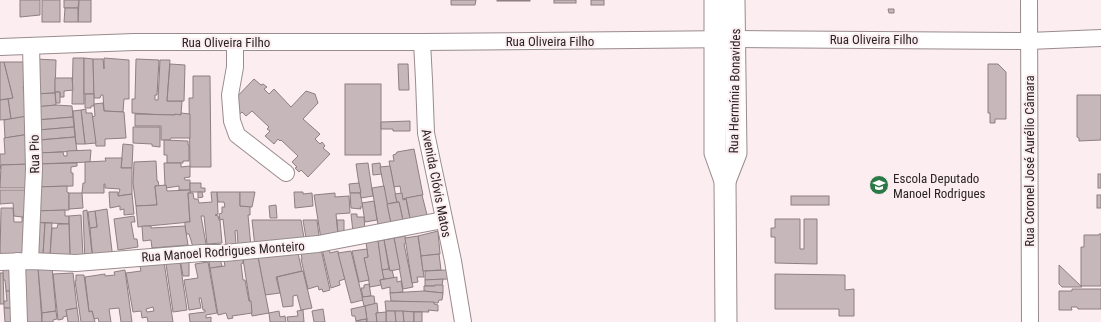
<svg xmlns="http://www.w3.org/2000/svg" width="1101" height="322" font-family="'Roboto Condensed',sans-serif">
	<style>
		.building { fill: #c6b7ba; stroke: #8d7f82; fill-rule: evenodd }
		.lines { fill: none; stroke-linecap: round; stroke-linejoin: round }
		.minor-casing { stroke: #998b8e; stroke-width: 18 }
		.major-casing { stroke: #998b8e; stroke-width: 23 }
		.minor { stroke: #fff; stroke-width: 16 }
		.major { stroke: #fff; stroke-width: 21 }
		.labels { text-anchor: middle; stroke-width: 4; stroke-linejoin: round; paint-order: stroke }
		.street-label { font-size: 13px; fill: #2b2527; stroke: #fcedf0 }
		.poi-label { font-size: 13px; fill: #2b2527; stroke: #fcedf0; text-anchor: start }
	</style>
	<rect width="100%" height="100%" fill="#fcedf0"/>
	<g class="building">
		<path d="M 20,0 L 40,0 L 40,15 L 20,17 Z"/>
		<rect x="42" y="0" width="18" height="22"/>
		<path d="M 64,0 L 79,0 L 78,8 L 64,8 Z"/>
		<path d="M 79,0 L 91,0 L 91,22 L 78,22 Z"/>
		<path d="M 451,0 L 476,0 L 475,5 L 451,5 Z"/>
		<rect x="497" y="0" width="33" height="1"/>
		<rect x="554" y="0" width="22" height="3"/>
		<rect x="591" y="0" width="13" height="5"/>
		<path d="M 65,8 L 78,8 L 78,22 L 64,22 Z"/>
		<path d="M 888,9 L 894,9 L 894,13 L 889,13 Z"/>
		<path d="M 73,58 L 84,58 L 84,104 L 72,104 Z"/>
		<path d="M 84,58 L 93,59 L 94,94 L 84,94 Z"/>
		<path d="M 104,58 L 129,60 L 129,99 L 124,99 L 123,112 L 104,111 L 103,95 L 101,95 L 100,98 L 94,98 L 93,59 L 103,59 L 104,69 Z"/>
		<path d="M 35,59 L 56,60 L 55,93 L 34,94 Z"/>
		<path d="M 136,59 L 159,60 L 157,95 L 155,95 L 155,100 L 158,100 L 160,60 L 170,60 L 167,101 L 182,101 L 181,115 L 162,115 L 132,113 L 132,99 L 135,99 Z"/>
		<path d="M 0,62 L 4,62 L 13,98 L 0,100 Z"/>
		<path d="M 4,62 L 30,62 L 30,87 L 23,87 L 28,116 L 11,119 L 8,99 L 13,98 Z"/>
		<path d="M 170,64 L 185,65 L 184,101 L 167,101 Z"/>
		<path d="M 398,64 L 408,64 L 409,90 L 399,90 Z"/>
		<path d="M 988,64 L 998,64 L 1006,72 L 1006,119 L 995,119 L 995,123 L 990,123 L 990,113 L 988,113 Z"/>
		<path d="M 193,76 L 210,76 L 211,167 L 190,167 L 189,98 L 193,98 Z"/>
		<path d="M 55,78 L 72,78 L 73,90 L 64,91 L 64,97 L 60,97 L 60,92 L 55,92 Z"/>
		<path d="M 254,79 L 261,85 L 263,84 L 267,87 L 264,89 L 269,94 L 274,89 L 291,107 L 306,91 L 315,94 L 318,103 L 303,119 L 320,134 L 315,139 L 320,144 L 322,142 L 325,146 L 323,148 L 330,154 L 308,177 L 301,170 L 299,172 L 295,168 L 297,167 L 292,162 L 298,156 L 281,140 L 280,141 L 278,139 L 274,144 L 265,136 L 270,131 L 267,129 L 269,127 L 252,111 L 246,116 L 242,112 L 240,114 L 232,102 Z"/>
		<rect x="345" y="84" width="36" height="71"/>
		<path d="M 56,92 L 60,92 L 60,103 L 56,103 L 55,93 Z"/>
		<path d="M 55,93 L 56,105 L 36,107 L 34,94 Z"/>
		<path d="M 85,94 L 94,94 L 94,106 L 91,106 L 91,108 L 85,108 Z"/>
		<path d="M 1077,95 L 1101,95 L 1101,140 L 1079,141 L 1079,138 L 1077,137 Z"/>
		<path d="M 8,99 L 11,119 L 0,120 L 0,100 Z"/>
		<path d="M 103,103 L 104,111 L 124,112 L 126,138 L 105,139 L 105,146 L 96,146 L 92,117 L 95,116 L 94,104 Z"/>
		<path d="M 56,105 L 72,106 L 73,117 L 36,120 L 35,107 Z"/>
		<path d="M 86,109 L 86,113 L 92,113 L 96,143 L 85,144 L 81,110 Z"/>
		<path d="M 81,110 L 85,144 L 76,144 L 73,111 Z"/>
		<path d="M 181,113 L 190,114 L 190,138 L 171,138 L 170,140 L 161,140 L 161,126 L 135,126 L 135,114 L 175,115 L 175,114 L 181,115 Z"/>
		<path d="M 27,116 L 30,134 L 5,138 L 4,120 Z"/>
		<path d="M 73,117 L 74,127 L 39,130 L 38,120 Z"/>
		<path d="M 410,121 L 410,131 L 393,131 L 393,129 L 381,129 L 381,122 Z"/>
		<path d="M 74,127 L 75,137 L 38,140 L 38,130 Z"/>
		<path d="M 133,127 L 160,127 L 160,147 L 152,146 L 152,144 L 133,143 Z"/>
		<path d="M 30,134 L 31,164 L 1,165 L 0,169 L 0,154 L 5,154 L 4,138 Z"/>
		<path d="M 75,137 L 77,151 L 41,153 L 40,140 Z"/>
		<path d="M 164,140 L 188,141 L 188,145 L 189,145 L 189,161 L 183,161 L 183,163 L 167,163 L 167,155 L 164,155 Z"/>
		<path d="M 123,144 L 133,145 L 132,168 L 121,168 Z"/>
		<path d="M 414,149 L 423,195 L 402,199 L 400,186 L 394,187 L 389,161 L 394,161 L 393,155 L 396,154 L 397,152 Z"/>
		<path d="M 91,150 L 90,162 L 37,164 L 36,153 L 63,152 L 64,156 L 67,156 L 67,151 Z"/>
		<path d="M 105,158 L 122,158 L 121,168 L 132,168 L 132,194 L 118,196 L 120,189 L 105,188 L 105,184 L 104,184 L 104,193 L 82,193 L 83,183 L 85,183 L 85,162 L 106,161 Z"/>
		<path d="M 156,161 L 157,181 L 158,181 L 159,186 L 155,186 L 157,205 L 136,206 L 133,183 L 134,162 Z"/>
		<path d="M 77,163 L 77,166 L 71,167 L 71,173 L 73,173 L 73,186 L 37,187 L 37,164 Z"/>
		<path d="M 164,163 L 181,163 L 181,167 L 190,166 L 190,177 L 184,178 L 185,180 L 190,180 L 190,190 L 179,190 L 179,186 L 166,188 L 166,185 L 165,186 Z"/>
		<path d="M 368,163 L 373,196 L 361,198 L 356,164 Z"/>
		<path d="M 380,163 L 382,174 L 373,175 L 372,164 Z"/>
		<path d="M 31,164 L 31,188 L 0,188 L 1,165 Z"/>
		<path d="M 390,166 L 397,202 L 387,204 L 380,167 Z"/>
		<rect x="1098" y="174" width="3" height="14"/>
		<path d="M 190,183 L 201,183 L 201,188 L 205,188 L 205,192 L 190,192 Z"/>
		<path d="M 359,183 L 361,193 L 350,193 L 349,184 Z"/>
		<path d="M 166,185 L 167,191 L 190,190 L 190,193 L 188,193 L 190,222 L 138,227 L 136,206 L 157,205 L 155,186 Z"/>
		<path d="M 67,186 L 67,192 L 69,193 L 69,210 L 36,211 L 36,187 Z"/>
		<path d="M 384,186 L 392,228 L 379,231 L 372,188 Z"/>
		<path d="M 0,190 L 30,190 L 30,218 L 14,216 L 13,203 L 0,204 Z"/>
		<path d="M 109,192 L 118,192 L 118,196 L 132,194 L 134,214 L 124,215 L 124,209 L 120,210 L 120,206 L 110,208 Z"/>
		<path d="M 198,192 L 202,192 L 203,197 L 198,198 Z"/>
		<path d="M 211,192 L 217,192 L 218,214 L 215,215 L 218,216 L 219,220 L 220,220 L 222,243 L 207,244 L 204,216 L 201,216 L 206,244 L 193,247 L 189,234 L 186,234 L 185,226 L 185,222 L 190,222 L 188,193 L 193,193 L 194,199 L 198,199 L 199,203 L 212,202 Z"/>
		<path d="M 217,192 L 240,192 L 240,206 L 250,206 L 250,215 L 248,215 L 251,247 L 238,244 L 237,230 L 235,231 L 236,244 L 226,245 L 223,219 L 220,220 L 219,214 L 222,213 L 222,207 L 225,207 L 224,202 L 218,202 Z"/>
		<path d="M 240,192 L 255,192 L 252,207 L 240,206 Z"/>
		<path d="M 294,192 L 303,192 L 303,194 L 312,193 L 313,206 L 295,208 Z"/>
		<path d="M 69,193 L 82,193 L 83,208 L 69,209 Z"/>
		<path d="M 335,193 L 335,197 L 349,196 L 350,213 L 336,214 L 338,235 L 321,239 L 314,195 Z"/>
		<path d="M 350,193 L 360,193 L 363,207 L 360,207 L 361,209 L 351,208 Z"/>
		<path d="M 402,193 L 403,200 L 406,199 L 411,223 L 404,225 L 399,202 L 397,202 L 395,194 Z"/>
		<path d="M 422,195 L 428,219 L 411,223 L 406,198 Z"/>
		<rect x="1097" y="195" width="4" height="13"/>
		<rect x="791" y="196" width="38" height="9"/>
		<path d="M 374,201 L 377,220 L 365,222 L 362,203 Z"/>
		<path d="M 399,202 L 404,225 L 392,228 L 387,204 Z"/>
		<path d="M 276,205 L 277,218 L 270,218 L 269,206 Z"/>
		<path d="M 1,208 L 13,208 L 14,222 L 22,222 L 22,217 L 30,218 L 30,254 L 0,255 Z"/>
		<path d="M 107,209 L 113,259 L 93,261 L 90,228 L 97,227 L 95,211 Z"/>
		<path d="M 65,210 L 65,216 L 69,216 L 69,224 L 33,222 L 34,211 Z"/>
		<path d="M 87,210 L 93,261 L 85,262 L 83,211 Z"/>
		<path d="M 95,211 L 97,227 L 90,228 L 88,212 Z"/>
		<path d="M 351,214 L 357,214 L 357,217 L 364,217 L 365,231 L 353,232 Z"/>
		<path d="M 81,215 L 83,256 L 70,256 L 69,216 Z"/>
		<path d="M 134,216 L 135,222 L 131,222 L 134,239 L 137,239 L 138,247 L 118,250 L 114,219 Z"/>
		<path d="M 775,219 L 800,219 L 800,249 L 804,249 L 804,219 L 817,219 L 817,264 L 775,263 L 775,237 L 771,237 L 771,228 L 775,228 Z"/>
		<path d="M 252,220 L 301,220 L 304,238 L 255,247 Z"/>
		<path d="M 303,220 L 317,220 L 319,236 L 306,238 Z"/>
		<path d="M 337,220 L 344,220 L 344,234 L 338,235 Z"/>
		<path d="M 35,222 L 45,223 L 43,255 L 33,254 Z"/>
		<path d="M 45,223 L 52,223 L 50,256 L 43,255 Z"/>
		<path d="M 58,224 L 69,224 L 70,257 L 50,256 L 52,228 L 57,228 Z"/>
		<path d="M 142,226 L 151,226 L 151,228 L 185,226 L 188,245 L 152,248 L 151,240 L 143,241 Z"/>
		<path d="M 438,231 L 440,254 L 421,256 L 418,236 Z"/>
		<path d="M 1099,234 L 1101,234 L 1101,286 L 1081,286 L 1081,247 L 1084,247 L 1084,235 L 1099,235 Z"/>
		<path d="M 405,236 L 406,243 L 404,244 L 413,287 L 403,289 L 394,238 Z"/>
		<path d="M 418,236 L 424,277 L 417,277 L 418,282 L 412,283 L 405,238 Z"/>
		<path d="M 394,238 L 400,269 L 390,271 L 384,240 Z"/>
		<path d="M 378,240 L 384,279 L 380,280 L 381,285 L 370,287 L 364,258 L 368,257 L 366,242 Z"/>
		<path d="M 384,240 L 389,269 L 382,270 L 378,241 Z"/>
		<path d="M 329,248 L 330,253 L 338,251 L 345,279 L 339,281 L 340,285 L 331,288 L 322,249 Z"/>
		<path d="M 321,249 L 330,290 L 323,292 L 322,289 L 319,290 L 318,286 L 308,289 L 301,259 L 302,259 L 301,252 Z"/>
		<path d="M 367,249 L 368,257 L 364,258 L 369,280 L 359,282 L 352,251 Z"/>
		<path d="M 351,251 L 363,300 L 351,303 L 338,253 Z"/>
		<path d="M 289,253 L 289,255 L 298,253 L 302,271 L 276,277 L 280,293 L 265,295 L 258,257 Z"/>
		<path d="M 439,254 L 441,270 L 423,271 L 421,256 Z"/>
		<path d="M 258,257 L 269,313 L 252,316 L 243,259 Z"/>
		<path d="M 189,258 L 189,276 L 183,276 L 180,259 Z"/>
		<path d="M 220,259 L 222,266 L 210,269 L 209,261 Z"/>
		<path d="M 243,259 L 243,263 L 241,264 L 243,280 L 245,280 L 249,301 L 251,301 L 252,313 L 232,316 L 233,318 L 228,319 L 226,313 L 218,315 L 210,268 L 225,266 L 224,261 Z"/>
		<path d="M 164,262 L 173,322 L 148,322 L 147,317 L 142,318 L 141,311 L 133,312 L 126,273 L 141,271 L 140,266 ZM 153,307 L 154,311 L 147,312 L 146,309 Z"/>
		<path d="M 180,262 L 187,310 L 173,312 L 166,264 Z"/>
		<path d="M 208,262 L 217,313 L 206,315 L 206,318 L 211,317 L 211,322 L 190,322 L 189,314 L 205,312 L 205,310 L 203,310 L 201,298 L 199,298 L 201,308 L 189,310 L 184,280 L 198,278 L 195,264 Z"/>
		<path d="M 1059,265 L 1082,287 L 1062,287 L 1059,284 Z"/>
		<path d="M 38,267 L 42,322 L 21,322 L 18,268 Z"/>
		<path d="M 52,267 L 56,311 L 42,313 L 38,268 Z"/>
		<path d="M 16,268 L 17,291 L 6,291 L 5,280 L 3,280 L 3,269 Z"/>
		<path d="M 389,269 L 390,271 L 392,270 L 394,278 L 384,279 L 382,270 Z"/>
		<path d="M 125,270 L 132,322 L 121,322 L 119,308 L 109,309 L 111,322 L 99,322 L 98,318 L 94,319 L 92,311 L 89,312 L 85,277 L 105,274 L 105,276 L 115,275 L 114,272 Z"/>
		<path d="M 447,270 L 448,279 L 425,280 L 425,271 Z"/>
		<path d="M 303,271 L 312,308 L 301,310 L 297,295 L 293,296 L 293,306 L 283,307 L 277,277 Z"/>
		<path d="M 0,273 L 3,273 L 4,304 L 0,304 Z"/>
		<path d="M 73,273 L 77,308 L 66,310 L 67,316 L 63,317 L 63,319 L 58,320 L 53,274 Z"/>
		<path d="M 775,274 L 845,275 L 845,290 L 854,289 L 854,316 L 839,316 L 839,309 L 775,309 Z"/>
		<path d="M 76,275 L 84,275 L 89,312 L 92,311 L 95,322 L 81,322 L 75,281 L 76,281 Z"/>
		<path d="M 397,277 L 397,282 L 401,281 L 403,292 L 390,293 L 390,287 L 382,289 L 380,280 Z"/>
		<path d="M 443,279 L 442,286 L 425,286 L 425,280 Z"/>
		<path d="M 369,284 L 371,296 L 363,297 L 361,288 L 364,288 L 364,285 Z"/>
		<path d="M 435,285 L 443,285 L 443,293 L 424,291 L 424,286 L 435,286 Z"/>
		<path d="M 1072,289 L 1101,289 L 1101,309 L 1078,309 L 1077,307 L 1071,307 L 1072,310 L 1059,310 L 1059,291 L 1072,291 Z"/>
		<path d="M 6,291 L 16,291 L 16,308 L 4,308 L 4,301 L 7,301 Z"/>
		<path d="M 424,291 L 443,293 L 442,300 L 439,300 L 438,303 L 391,301 L 390,293 Z"/>
		<path d="M 371,296 L 374,296 L 375,304 L 364,306 L 362,297 Z"/>
		<path d="M 385,301 L 434,302 L 434,304 L 438,305 L 438,311 L 428,310 L 429,312 L 386,311 Z"/>
		<path d="M 377,303 L 378,313 L 376,313 L 377,322 L 367,322 L 367,320 L 365,306 Z"/>
		<path d="M 365,306 L 367,320 L 366,319 L 356,321 L 355,316 L 352,316 L 351,309 Z"/>
		<path d="M 4,308 L 16,308 L 17,322 L 5,322 Z"/>
		<path d="M 77,308 L 79,322 L 68,322 L 66,310 Z"/>
		<path d="M 323,309 L 325,322 L 314,322 L 312,311 Z"/>
		<path d="M 303,310 L 304,322 L 288,322 L 287,317 L 298,316 L 297,311 Z"/>
		<path d="M 56,311 L 57,319 L 53,320 L 53,322 L 42,322 L 42,313 Z"/>
		<path d="M 279,311 L 280,317 L 285,316 L 286,322 L 270,322 L 269,313 Z"/>
		<path d="M 386,311 L 395,311 L 396,322 L 386,322 Z"/>
		<path d="M 395,311 L 403,311 L 404,322 L 396,322 Z"/>
		<path d="M 403,311 L 414,312 L 414,322 L 404,322 Z"/>
		<path d="M 386,312 L 386,322 L 377,322 L 376,313 Z"/>
		<rect x="414" y="312" width="8" height="10"/>
		<path d="M 366,319 L 367,322 L 356,322 L 356,321 Z"/>
	</g>
	<g class="lines">
		<g class="minor-casing">
			<g id="minor">
				<path d="M 1029,0 L 1030,322"/>
				<path d="M 235,42 L 235,67 L 230,95 L 232,121 L 237,135 L 286,173"/>
				<path d="M 422,42 L 424,80 L 426,133 L 453,261 L 463,322"/>
				<path d="M 0,47 L 134,42 L 422,42 L 735,39 L 1029,41 L 1101,38"/>
				<path d="M 17,261 L 19,322"/>
				<path d="M 30,261 L 34,169 L 31,46"/>
				<path d="M 0,262 L 30,261 L 76,263 L 202,253 L 225,253 L 318,244 L 443,220"/>
			</g>
		</g>
		<g class="major-casing">
			<g id="major">
				<path d="M 715,0 L 715,153 L 725,181 L 726,322"/>
				<path d="M 725,181 L 736,153 L 734,0"/>
			</g>
		</g>
		<use href="#minor" class="minor"/>
		<use href="#major" class="major"/>
	</g>
	<defs>
		<g id="school-disc" transform="scale(1)"><circle r="9.5" fill="#2c7948" stroke="#fcedf0"/><path d="M0-5L7-2L0 1L-7-2ZM-4 1L0 2.5L4 1V4Q0 6-4 4Z" fill="#fff"/></g>
	</defs>
	<g fill-rule="evenodd">
		<use href="#school-disc" x="879" y="185"/>
	</g>
	<g class="labels">
		<g class="street-label">
			<text x="874" y="44">Rua Oliveira Filho</text>
			<text x="550" y="46">Rua Oliveira Filho</text>
			<text x="226" y="47">Rua Oliveira Filho</text>
			<text transform="translate(734 91) rotate(-89)" y="5">Rua Hermínia Bonavides</text>
			<text transform="translate(34 154) rotate(-91)" y="5">Rua Pio</text>
			<text transform="translate(1029 161) rotate(-90)" y="5">Rua Coronel José Aurélio Câmara</text>
			<text transform="translate(437 183) rotate(79)" y="5">Avenida Clóvis Matos</text>
			<text transform="translate(223 251) rotate(-4)" y="5">Rua Manoel Rodrigues Monteiro</text>
		</g>
		<g class="poi-label">
			<text x="893" y="183">Escola Deputado<tspan x="893" dy="15">Manoel Rodrigues</tspan></text>
		</g>
	</g>
</svg>
